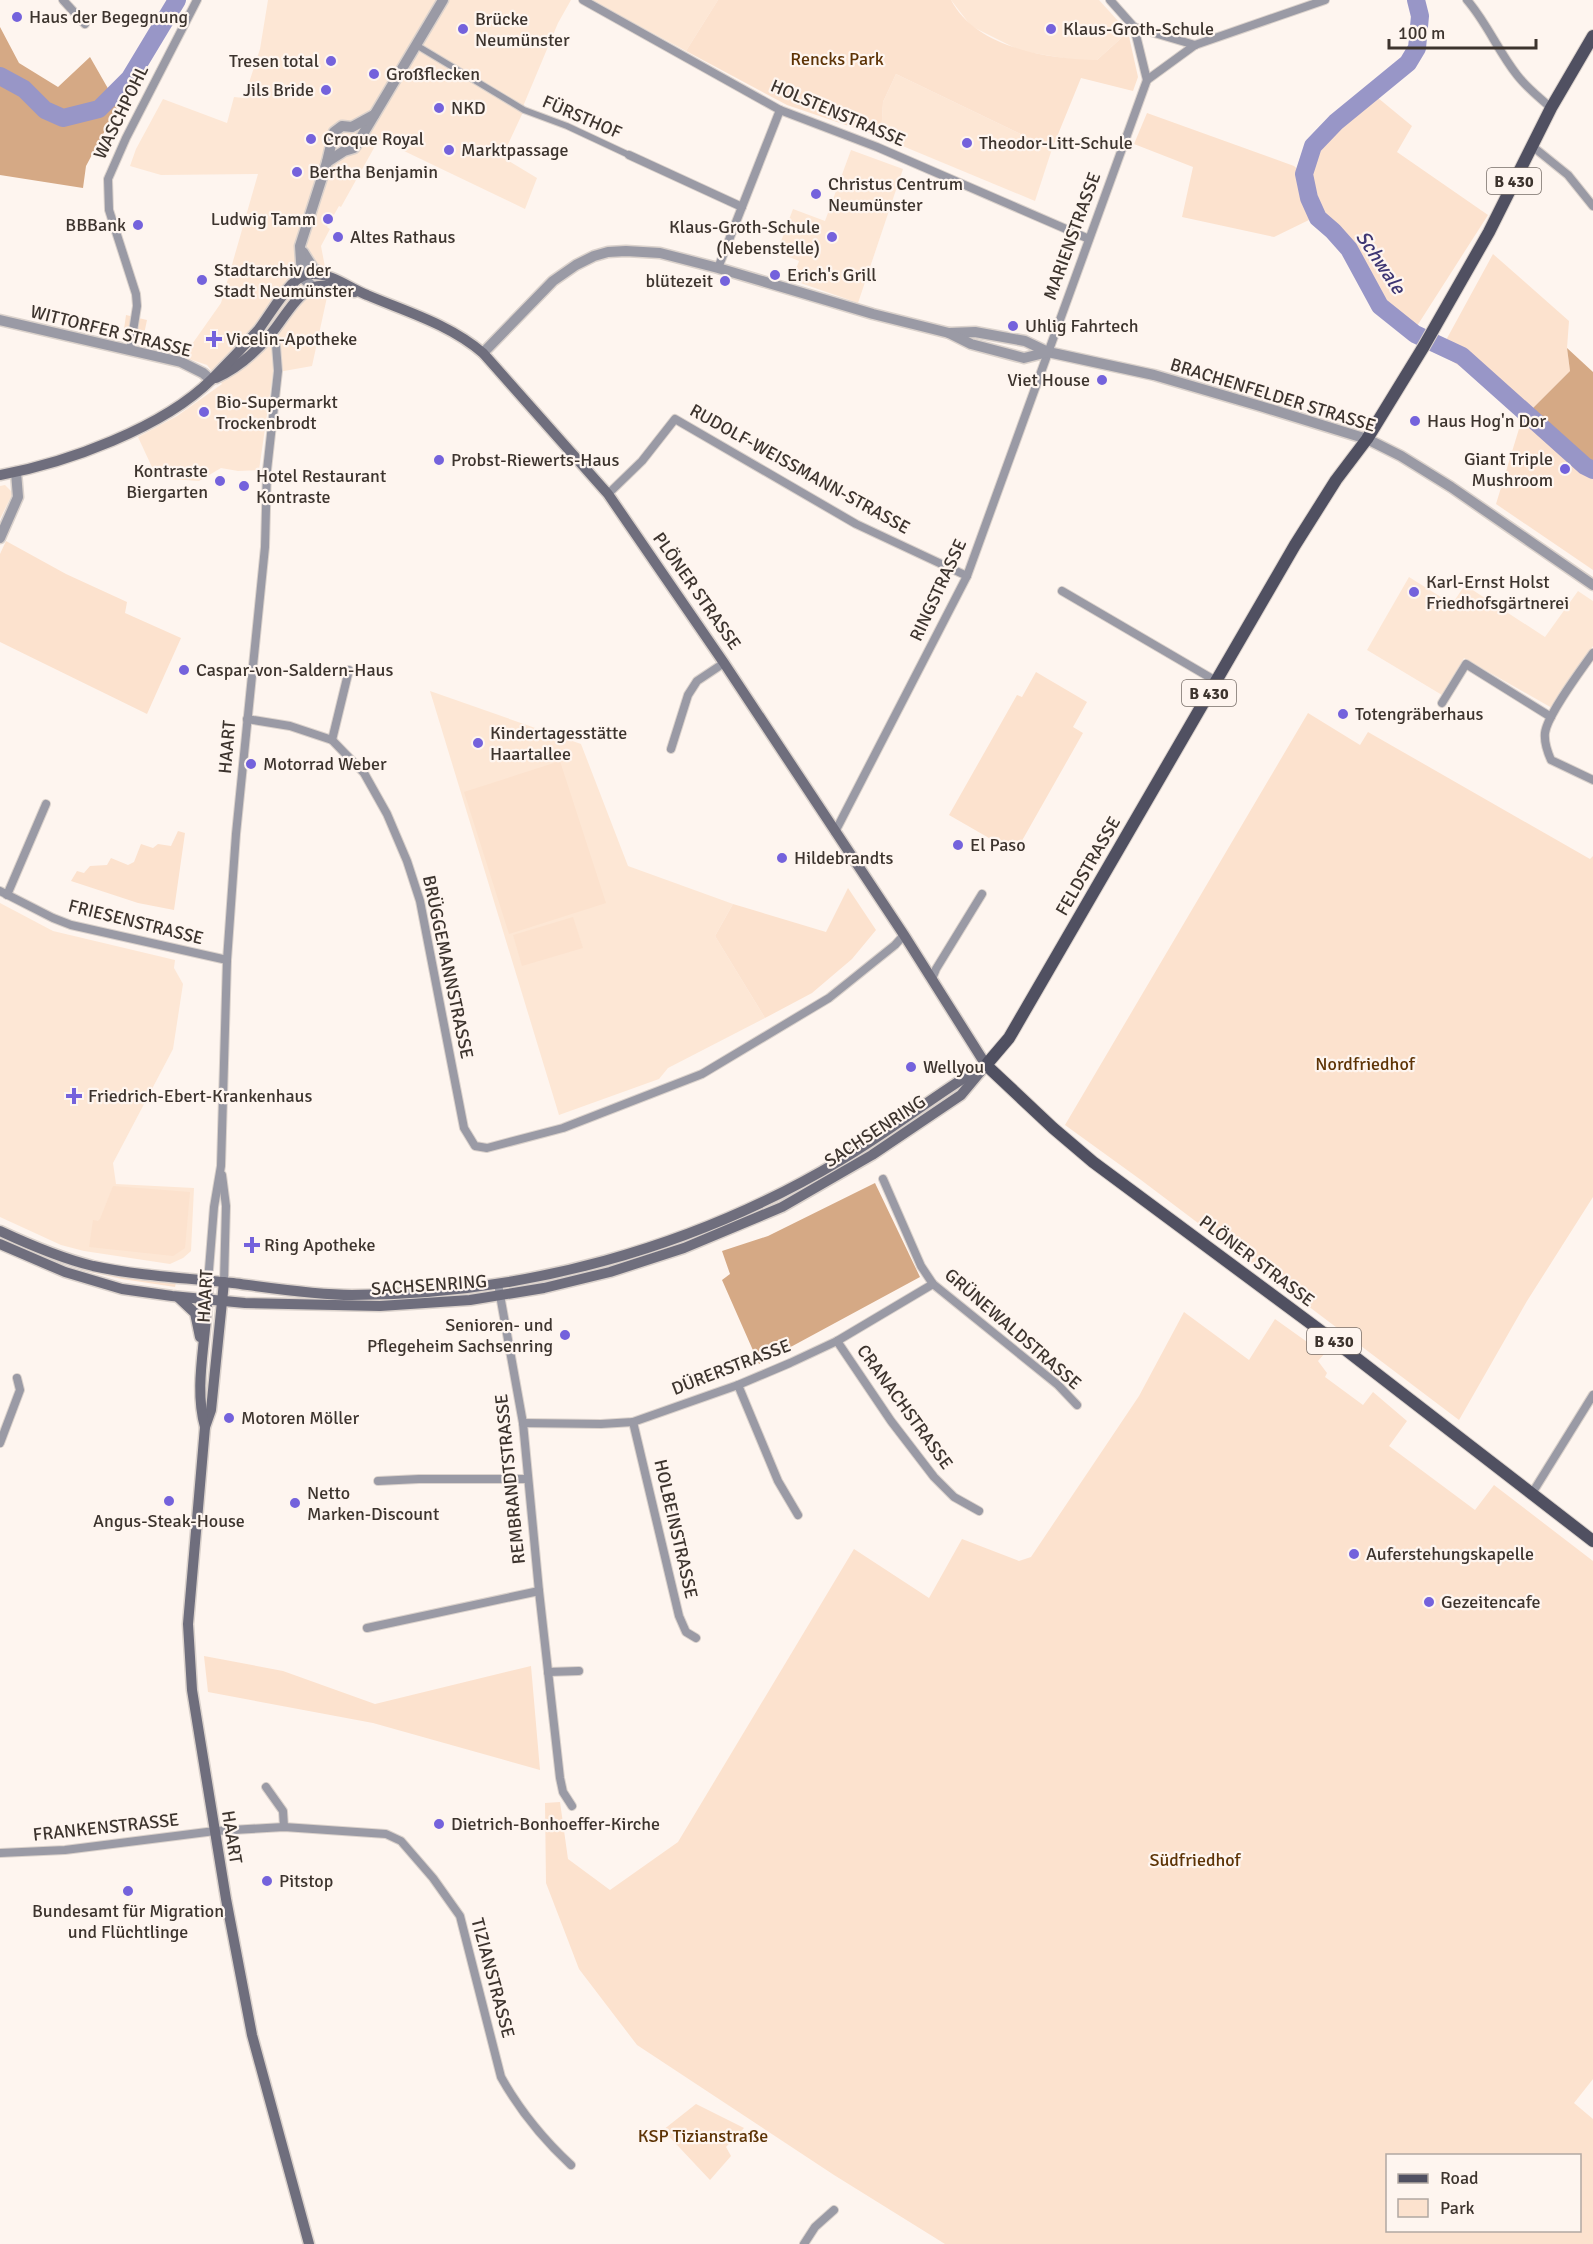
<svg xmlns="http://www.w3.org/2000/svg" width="1593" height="2244" font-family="Signika,sans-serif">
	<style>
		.built { fill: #fde7d5 }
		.green { fill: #fce2ce; fill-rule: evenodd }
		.forest { fill: #d5a985 }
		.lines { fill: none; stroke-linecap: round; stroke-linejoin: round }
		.river { stroke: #9896c7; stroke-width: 18 }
		.pedestrian-casing { stroke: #dbd2cc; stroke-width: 8 }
		.minor-casing { stroke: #dbd2cc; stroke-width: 10 }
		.tertiary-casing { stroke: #dbd2cc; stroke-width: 13 }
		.secondary-casing { stroke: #dbd2cc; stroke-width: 13 }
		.primary-casing { stroke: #dbd2cc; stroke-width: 14 }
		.pedestrian { stroke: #9a9aa5; stroke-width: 6 }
		.minor { stroke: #9a9aa5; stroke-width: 8 }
		.tertiary { stroke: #9a9aa5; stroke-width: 10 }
		.secondary { stroke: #6f6e7d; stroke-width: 10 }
		.primary { stroke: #505061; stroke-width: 12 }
		.poi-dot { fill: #7462dc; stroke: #fef5ef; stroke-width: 2 }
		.labels { text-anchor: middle; stroke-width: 4.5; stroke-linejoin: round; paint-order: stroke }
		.shield { fill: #fef5ef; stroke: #776e68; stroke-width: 1.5 }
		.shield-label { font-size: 16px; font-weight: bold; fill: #3d342e }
		.poi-label { font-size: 18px; fill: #3d342e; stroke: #fef5ef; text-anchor: start }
		.park-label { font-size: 18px; fill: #5d3305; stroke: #fef5ef }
		.street-label { font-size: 18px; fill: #3d342e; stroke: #fef5ef }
		.water-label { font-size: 20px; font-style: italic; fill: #3e3673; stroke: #fef5ef }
	</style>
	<rect width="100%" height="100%" fill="#fef5ef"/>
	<g class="built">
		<path d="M 268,0 L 571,0 L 558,23 L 524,104 L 524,110 L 502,157 L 537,178 L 525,209 L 379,139 L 341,207 L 339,206 L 327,227 L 330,229 L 321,246 L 329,288 L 312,366 L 273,373 L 259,470 L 238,471 L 221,468 L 199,481 L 157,478 L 138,437 L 177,416 L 222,384 L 207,365 L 183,357 L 221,303 L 258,174 L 161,175 L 130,166 L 136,149 L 163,99 L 227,123 L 234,97 L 244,98 L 260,49 Z"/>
		<path d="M 591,0 L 718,0 L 686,51 Z"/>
		<path d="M 951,0 L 1099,0 L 1128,32 L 1097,60 L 1075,60 L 1021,51 L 971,26 Z"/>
		<path d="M 896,74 L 1052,149 L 1035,201 L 881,137 L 883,102 Z"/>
		<path d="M 851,150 L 903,169 L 858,303 L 792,280 L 799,261 L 777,252 L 793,209 L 825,221 Z"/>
		<path d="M 5,485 L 13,493 L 0,519 L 0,486 Z"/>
		<path d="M 1409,577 L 1452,604 L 1465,585 L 1545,637 L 1578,591 L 1593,601 L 1593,646 L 1552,708 L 1464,658 L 1442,695 L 1367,650 Z"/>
		<path d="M 430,691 L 581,744 L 628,866 L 733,904 L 715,936 L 765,1018 L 668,1068 L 659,1079 L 559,1115 Z"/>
		<path d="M 0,903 L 53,931 L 175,960 L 174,968 L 183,984 L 173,1049 L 113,1163 L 116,1184 L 194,1188 L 191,1251 L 183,1258 L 170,1264 L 84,1251 L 61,1245 L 0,1217 Z"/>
	</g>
	<g class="green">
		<path d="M 718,0 L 951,0 C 976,48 1048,59 1097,60 L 1128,32 L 1138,77 L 1133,91 L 1081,78 L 1052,149 L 896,74 L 883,102 L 881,137 L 787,105 L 686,51 Z"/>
		<path d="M 1372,93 L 1412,126 L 1397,152 L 1488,215 L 1410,337 L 1373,305 L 1360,272 L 1346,249 L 1311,219 L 1274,237 L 1182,217 L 1193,167 L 1134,144 L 1147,113 L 1294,166 L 1303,174 L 1313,146 L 1336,122 Z"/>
		<path d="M 1493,254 L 1569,321 L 1567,348 L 1570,371 L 1522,419 L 1593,472 L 1593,570 L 1496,504 L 1522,419 L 1469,372 L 1439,353 Z"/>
		<path d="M 126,315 L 147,320 L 143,339 L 138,338 L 137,340 L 123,336 Z"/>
		<path d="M 6,541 L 66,574 L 127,602 L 125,613 L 181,638 L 147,714 L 0,642 L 0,554 Z"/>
		<path d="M 1036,672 L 1087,702 L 1073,727 L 1083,733 L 1015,853 L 949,815 L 1017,695 L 1022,697 Z"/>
		<path d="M 1308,713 L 1360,745 L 1368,732 L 1590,859 L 1593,856 L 1593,1197 L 1527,1301 L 1459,1420 L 1141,1180 L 1065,1125 Z"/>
		<path d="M 560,761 L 606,903 L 509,934 L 464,792 Z"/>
		<path d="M 178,831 L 185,833 L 174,910 L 138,903 L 71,881 L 77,871 L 84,873 L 90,866 L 107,865 L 111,858 L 128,865 L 134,862 L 141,844 L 153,848 L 158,844 L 171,846 Z"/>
		<path d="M 848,888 L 876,930 L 852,959 L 812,993 L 765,1018 L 715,936 L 733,904 L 826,932 Z"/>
		<path d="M 573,917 L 583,948 L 522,966 L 513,935 Z"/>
		<path d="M 113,1186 L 190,1192 L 185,1248 L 173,1256 L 89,1247 L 93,1220 L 98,1221 L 100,1219 Z"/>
		<path d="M 80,1268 L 139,1278 L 176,1283 L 175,1287 L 122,1279 L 81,1270 Z"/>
		<path d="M 1184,1312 L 1249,1360 L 1275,1319 L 1324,1354 L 1318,1361 L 1327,1373 L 1325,1377 L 1363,1405 L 1373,1392 L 1407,1421 L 1389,1446 L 1475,1510 L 1494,1485 L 1593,1561 L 1593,2079 L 1574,2103 L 1593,2119 L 1593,2244 L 945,2244 L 834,2175 L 637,2045 L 579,1969 L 546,1883 L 545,1803 L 560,1802 L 568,1859 L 610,1890 L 678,1842 L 854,1549 L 929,1598 L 962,1539 L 1019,1561 L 1031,1557 L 1139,1396 ZM 1388,2156 L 1580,2156 L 1580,2230 L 1388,2230 Z"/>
		<path d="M 204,1656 L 283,1671 L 375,1704 L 531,1666 L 540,1770 L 373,1723 L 208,1692 Z"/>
		<path d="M 696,2104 L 744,2128 L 726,2147 L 731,2156 L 710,2180 L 663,2130 Z"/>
	</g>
	<g class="forest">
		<path d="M 0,27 L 19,63 L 58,87 L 90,57 L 118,106 L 86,166 L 83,188 L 0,175 Z"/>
		<path d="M 1567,348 L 1593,372 L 1593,472 L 1522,419 L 1570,371 Z"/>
		<path d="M 875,1183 L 920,1277 L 759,1364 L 722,1280 L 730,1274 L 722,1251 L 768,1236 Z"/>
	</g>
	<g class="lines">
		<g class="river">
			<path d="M 1416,0 L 1420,16 L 1417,48 L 1408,63 L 1336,122 L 1313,146 L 1304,174 L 1309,198 L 1318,218 L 1333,231 L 1349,249 L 1380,306 L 1415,334 L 1462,356 L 1585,466 L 1593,470"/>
			<path d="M 0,76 L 24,89 L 45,110 L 63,118 L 99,109 L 130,78 L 177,0"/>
		</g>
		<g class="pedestrian-casing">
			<path id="pedestrian" d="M 416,45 L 524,110 L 567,126 L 629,155"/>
		</g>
		<g class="minor-casing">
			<g id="minor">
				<path d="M 63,0 L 85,24"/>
				<path d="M 583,0 L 780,110 L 877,147 L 1089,239"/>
				<path d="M 1110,0 L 1134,27"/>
				<path d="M 1467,0 C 1487,23 1498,51 1517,75 C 1527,88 1539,97 1551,108"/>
				<path d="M 1147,80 L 1134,27 L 1195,45"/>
				<path d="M 1532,146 L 1568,175 L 1593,206"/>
				<path d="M 629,155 L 742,207"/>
				<path d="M 718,268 L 780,110"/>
				<path d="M 130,350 L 137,306 L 136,294 L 109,210 L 108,179 L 126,138 L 197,0"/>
				<path d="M 608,494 L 642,461 L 675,419 L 856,524 L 967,576"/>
				<path d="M 1062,591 L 1216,681"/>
				<path d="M 1593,653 C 1581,670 1547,715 1545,733 C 1544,743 1547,751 1551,760 L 1593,780"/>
				<path d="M 1442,703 L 1466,664 L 1551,717"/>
				<path d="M 247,719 L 290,726 L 332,740 L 364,773 L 387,814 L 407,861 L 420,901 L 464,1128 L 475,1146 L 487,1148 L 563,1128 L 702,1074 L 829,998 L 895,945 L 904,935"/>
				<path d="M 332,740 L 349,670"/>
				<path d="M 671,749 L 688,695 L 697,681 L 724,663"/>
				<path d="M 835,832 L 967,576 L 1147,80 L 1195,45 L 1325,0"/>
				<path d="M 0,891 L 53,918 L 71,925 L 227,960"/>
				<path d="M 7,895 L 46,804"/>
				<path d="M 932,979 L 936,969 L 982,894"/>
				<path d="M 222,1175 L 226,1206 L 224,1282"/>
				<path d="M 883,1179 L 921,1266 L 933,1284 L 1058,1385 L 1077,1405"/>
				<path d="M 208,1282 L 214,1207 L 221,1166 L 227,960 L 236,834 L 265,547 L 267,470 L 278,371 L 276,345 L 270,335"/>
				<path d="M 498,1284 L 523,1423 L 539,1591 L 560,1778 L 563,1792 L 572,1806"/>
				<path d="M 837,1341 L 891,1421 L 934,1477 L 954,1497 L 979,1511"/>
				<path d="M 738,1385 L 778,1481 L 798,1515"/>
				<path d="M 633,1422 L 679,1616 L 686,1632 L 696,1638"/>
				<path d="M 523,1423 L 601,1424 L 633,1422 L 738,1385 L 790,1363 L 837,1341 L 933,1284"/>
				<path d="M 0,1443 L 20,1390 L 17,1378"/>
				<path d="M 378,1481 L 419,1479 L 528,1479"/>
				<path d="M 1531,1495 L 1593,1395"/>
				<path d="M 367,1628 L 539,1591"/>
				<path d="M 548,1672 L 579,1671"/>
				<path d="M 266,1787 L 283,1811 L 284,1827"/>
				<path d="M 0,1853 L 65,1850 L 215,1831 L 284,1827 L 386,1834 L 401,1841 L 433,1878 L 460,1916 L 501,2077 C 520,2111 543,2139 571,2165"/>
				<path d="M 804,2244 L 815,2227 L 834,2210"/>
			</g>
		</g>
		<g class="tertiary-casing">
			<g id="tertiary">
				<path d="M 327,162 L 344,151 L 354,148 L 357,144 L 443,0"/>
				<path d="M 303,252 L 313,268 L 323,275"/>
				<path d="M 313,287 L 302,277 L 300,246 L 327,162 L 334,132 L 342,126 L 352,127 L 374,115"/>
				<path d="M 0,320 L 181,362 L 203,373 L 211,380"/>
				<path d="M 949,333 L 975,332 L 1025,341 L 1048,352 L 1154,375 L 1260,406 L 1367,439 L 1401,456 L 1451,487 L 1593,585"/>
				<path d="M 483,353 L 553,281 L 576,265 L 594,256 L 608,252 L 626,251 L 660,253 L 718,268 L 873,314 L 949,333 L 971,344 L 1024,358 L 1048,352"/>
				<path d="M 0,538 L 18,497 L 16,472"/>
			</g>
		</g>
		<g class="secondary-casing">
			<g id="secondary">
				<path d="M 216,378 C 238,368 255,353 270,335 C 283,320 295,295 314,287 C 324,283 344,290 355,292"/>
				<path d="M 0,475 C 66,463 163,428 212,379 C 228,363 244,346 259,329 C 270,314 279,298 292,284 C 297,279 304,274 311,274 C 332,273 349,288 367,295 C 407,312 449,324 483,353 L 608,494 L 724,663 L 904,935 L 986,1065"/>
				<path d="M 0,1231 C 30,1245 60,1258 93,1266 C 139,1276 186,1278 233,1283 C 270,1288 315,1295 352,1295 C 523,1295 694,1248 841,1160 C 889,1132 932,1097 980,1068"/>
				<path d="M 0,1244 L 65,1272 L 122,1289 L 172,1296 L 245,1303 L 380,1306 L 470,1300 L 544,1288 L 610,1272 L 684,1248 L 782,1207 L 872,1155 L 961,1095 L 986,1065"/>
				<path d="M 224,1282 L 211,1410 L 205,1427 L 188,1624 L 192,1690 L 226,1899 L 252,2035 L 309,2244"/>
				<path d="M 178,1297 L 195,1313 L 200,1337"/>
				<path d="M 205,1427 C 196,1395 202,1361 205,1329 C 207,1313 207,1297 208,1282"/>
			</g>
		</g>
		<g class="primary-casing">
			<path id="primary" d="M 1593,36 L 1551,108 L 1489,232 L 1424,346 L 1367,439 L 1336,480 L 1295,545 L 1009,1038 L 986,1065 L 1053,1128 L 1093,1162 L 1333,1340 L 1593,1541"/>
		</g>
		<use href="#pedestrian" class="pedestrian"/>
		<use href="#minor" class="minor"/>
		<use href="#tertiary" class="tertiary"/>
		<use href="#secondary" class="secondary"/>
		<use href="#primary" class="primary"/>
	</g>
	<g class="poi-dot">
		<circle cx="17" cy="17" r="6"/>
		<circle cx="463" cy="29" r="6"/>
		<circle cx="1051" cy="29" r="6"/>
		<circle cx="331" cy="61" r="6"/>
		<circle cx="374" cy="74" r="6"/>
		<circle cx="326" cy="90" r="6"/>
		<circle cx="439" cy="108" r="6"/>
		<circle cx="311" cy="139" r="6"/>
		<circle cx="967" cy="143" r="6"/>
		<circle cx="449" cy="150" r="6"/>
		<circle cx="297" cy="172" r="6"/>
		<circle cx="816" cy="194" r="6"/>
		<circle cx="328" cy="219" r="6"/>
		<circle cx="138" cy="225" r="6"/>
		<circle cx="338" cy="237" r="6"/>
		<circle cx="832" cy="237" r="6"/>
		<circle cx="775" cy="275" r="6"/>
		<circle cx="202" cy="280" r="6"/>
		<circle cx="725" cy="281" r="6"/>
		<circle cx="1013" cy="326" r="6"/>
		<path d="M211 330h6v6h6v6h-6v6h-6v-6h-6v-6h6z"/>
		<circle cx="1102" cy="380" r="6"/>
		<circle cx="204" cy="412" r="6"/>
		<circle cx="1415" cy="421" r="6"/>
		<circle cx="439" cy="460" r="6"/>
		<circle cx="1565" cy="469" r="6"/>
		<circle cx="220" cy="481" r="6"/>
		<circle cx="244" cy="486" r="6"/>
		<circle cx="1414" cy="592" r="6"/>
		<circle cx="184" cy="670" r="6"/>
		<circle cx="1343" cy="714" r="6"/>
		<circle cx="478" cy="743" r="6"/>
		<circle cx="251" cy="764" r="6"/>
		<circle cx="958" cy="845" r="6"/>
		<circle cx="782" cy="858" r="6"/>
		<circle cx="911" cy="1067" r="6"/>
		<path d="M71 1087h6v6h6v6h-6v6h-6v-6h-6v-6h6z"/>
		<path d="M249 1236h6v6h6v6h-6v6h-6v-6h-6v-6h6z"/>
		<circle cx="565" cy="1335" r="6"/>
		<circle cx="229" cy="1418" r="6"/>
		<circle cx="169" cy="1501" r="6"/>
		<circle cx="295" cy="1503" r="6"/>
		<circle cx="1354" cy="1554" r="6"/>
		<circle cx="1429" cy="1602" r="6"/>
		<circle cx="439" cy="1824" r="6"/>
		<circle cx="267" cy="1881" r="6"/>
		<circle cx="128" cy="1891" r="6"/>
	</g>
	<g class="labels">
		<g class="shield">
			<rect x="1487" y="168" width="54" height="26" rx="4.5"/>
			<rect x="1182" y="680" width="54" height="26" rx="4.5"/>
			<rect x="1307" y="1328" width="54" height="26" rx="4.5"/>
		</g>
		<g class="shield-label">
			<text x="1514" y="187">B 430</text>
			<text x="1209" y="699">B 430</text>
			<text x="1334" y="1347">B 430</text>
		</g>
		<g class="poi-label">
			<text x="29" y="23">Haus der Begegnung</text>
			<text x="475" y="25">Brücke<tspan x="475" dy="21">Neumünster</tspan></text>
			<text x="1063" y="35">Klaus-Groth-Schule</text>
			<text x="319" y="67" text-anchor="end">Tresen total</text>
			<text x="386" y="80">Großflecken</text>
			<text x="314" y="96" text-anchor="end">Jils Bride</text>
			<text x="451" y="114">NKD</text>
			<text x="323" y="145">Croque Royal</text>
			<text x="979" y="149">Theodor-Litt-Schule</text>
			<text x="461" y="156">Marktpassage</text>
			<text x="309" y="178">Bertha Benjamin</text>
			<text x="828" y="190">Christus Centrum<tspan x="828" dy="21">Neumünster</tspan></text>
			<text x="316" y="225" text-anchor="end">Ludwig Tamm</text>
			<text x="126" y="231" text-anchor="end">BBBank</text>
			<text x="820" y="233" text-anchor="end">Klaus-Groth-Schule<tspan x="820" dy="21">(Nebenstelle)</tspan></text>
			<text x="350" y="243">Altes Rathaus</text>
			<text x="214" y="276">Stadtarchiv der<tspan x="214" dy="21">Stadt Neumünster</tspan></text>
			<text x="787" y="281">Erich's Grill</text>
			<text x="713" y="287" text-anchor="end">blütezeit</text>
			<text x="1025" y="332">Uhlig Fahrtech</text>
			<text x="226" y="345">Vicelin-Apotheke</text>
			<text x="1090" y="386" text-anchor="end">Viet House</text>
			<text x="216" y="408">Bio-Supermarkt<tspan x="216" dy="21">Trockenbrodt</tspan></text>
			<text x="1427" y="427">Haus Hog'n Dor</text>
			<text x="1553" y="465" text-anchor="end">Giant Triple<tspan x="1553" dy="21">Mushroom</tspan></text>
			<text x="451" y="466">Probst-Riewerts-Haus</text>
			<text x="208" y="477" text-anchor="end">Kontraste<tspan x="208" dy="21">Biergarten</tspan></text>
			<text x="256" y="482">Hotel Restaurant<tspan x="256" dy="21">Kontraste</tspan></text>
			<text x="1426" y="588">Karl-Ernst Holst<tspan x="1426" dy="21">Friedhofsgärtnerei</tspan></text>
			<text x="196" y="676">Caspar-von-Saldern-Haus</text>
			<text x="1355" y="720">Totengräberhaus</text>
			<text x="490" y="739">Kindertagesstätte<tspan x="490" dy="21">Haartallee</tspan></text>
			<text x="263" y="770">Motorrad Weber</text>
			<text x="970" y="851">El Paso</text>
			<text x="794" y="864">Hildebrandts</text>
			<text x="923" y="1073">Wellyou</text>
			<text x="88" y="1102">Friedrich-Ebert-Krankenhaus</text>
			<text x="264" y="1251">Ring Apotheke</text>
			<text x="553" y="1331" text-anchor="end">Senioren- und<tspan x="553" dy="21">Pflegeheim Sachsenring</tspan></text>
			<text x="241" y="1424">Motoren Möller</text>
			<text x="307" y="1499">Netto<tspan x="307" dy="21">Marken-Discount</tspan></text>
			<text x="169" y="1527" text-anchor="middle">Angus-Steak-House</text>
			<text x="1366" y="1560">Auferstehungskapelle</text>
			<text x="1441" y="1608">Gezeitencafe</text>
			<text x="451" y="1830">Dietrich-Bonhoeffer-Kirche</text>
			<text x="279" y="1887">Pitstop</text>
			<text x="128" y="1917" text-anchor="middle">Bundesamt für Migration<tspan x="128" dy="21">und Flüchtlinge</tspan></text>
		</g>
		<g class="park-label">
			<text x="837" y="65">Rencks Park</text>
			<text x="1365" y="1070">Nordfriedhof</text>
			<text x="1195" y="1866">Südfriedhof</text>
			<text x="703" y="2142">KSP Tizianstraße</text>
		</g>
		<g class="street-label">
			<text transform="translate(121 112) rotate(-64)" y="6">WASCHPOHL</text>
			<text transform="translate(838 113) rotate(23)" y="6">HOLSTENSTRASSE</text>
			<text transform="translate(582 117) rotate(23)" y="6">FÜRSTHOF</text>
			<text transform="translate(1072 236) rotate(-70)" y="6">MARIENSTRASSE</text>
			<text transform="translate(111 331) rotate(14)" y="6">WITTORFER STRASSE</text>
			<text transform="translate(1273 395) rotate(17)" y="6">BRACHENFELDER STRASSE</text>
			<text transform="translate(800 469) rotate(29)" y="6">RUDOLF-WEISSMANN-STRASSE</text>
			<text transform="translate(938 590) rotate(-65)" y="6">RINGSTRASSE</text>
			<text transform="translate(697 591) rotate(55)" y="6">PLÖNER STRASSE</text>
			<text transform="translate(227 747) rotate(-85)" y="6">HAART</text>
			<text transform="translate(1088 866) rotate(-60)" y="6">FELDSTRASSE</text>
			<text transform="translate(136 922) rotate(14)" y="6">FRIESENSTRASSE</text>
			<text transform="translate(448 967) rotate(78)" y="6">BRÜGGEMANNSTRASSE</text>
			<text transform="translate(875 1131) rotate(-33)" y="6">SACHSENRING</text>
			<text transform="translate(1257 1261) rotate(37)" y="6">PLÖNER STRASSE</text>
			<text transform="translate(429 1285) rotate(-4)" y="6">SACHSENRING</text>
			<text transform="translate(205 1296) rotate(-87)" y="6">HAART</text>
			<text transform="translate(1013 1329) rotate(41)" y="6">GRÜNEWALDSTRASSE</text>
			<text transform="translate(731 1367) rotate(-21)" y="6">DÜRERSTRASSE</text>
			<text transform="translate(905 1407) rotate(54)" y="6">CRANACHSTRASSE</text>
			<text transform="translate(510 1479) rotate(-96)" y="6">REMBRANDTSTRASSE</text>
			<text transform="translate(676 1529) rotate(77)" y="6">HOLBEINSTRASSE</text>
			<text transform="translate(106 1827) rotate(-6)" y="6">FRANKENSTRASSE</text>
			<text transform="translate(232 1837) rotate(81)" y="6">HAART</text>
			<text transform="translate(493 1978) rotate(75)" y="6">TIZIANSTRASSE</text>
		</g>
		<g class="water-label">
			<text transform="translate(1381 262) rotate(56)" y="7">Schwale</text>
		</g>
	</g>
	<rect x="1386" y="2154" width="195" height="78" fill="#fef5ef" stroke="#b1a8a2" stroke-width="1.5"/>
	<rect x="1398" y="2174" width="30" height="9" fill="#505061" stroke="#b1a8a2" stroke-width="1.5"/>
	<text x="1440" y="2184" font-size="18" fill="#3d342e">Road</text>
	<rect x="1398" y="2199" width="30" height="18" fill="#fce2ce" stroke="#b1a8a2" stroke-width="1.5"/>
	<text x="1440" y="2214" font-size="18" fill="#3d342e">Park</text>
	<path d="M1389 39v9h147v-9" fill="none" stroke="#3d342e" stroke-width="3"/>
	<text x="1398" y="39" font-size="18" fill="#3d342e" stroke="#fef5ef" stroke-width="4.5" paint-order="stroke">100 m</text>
</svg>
